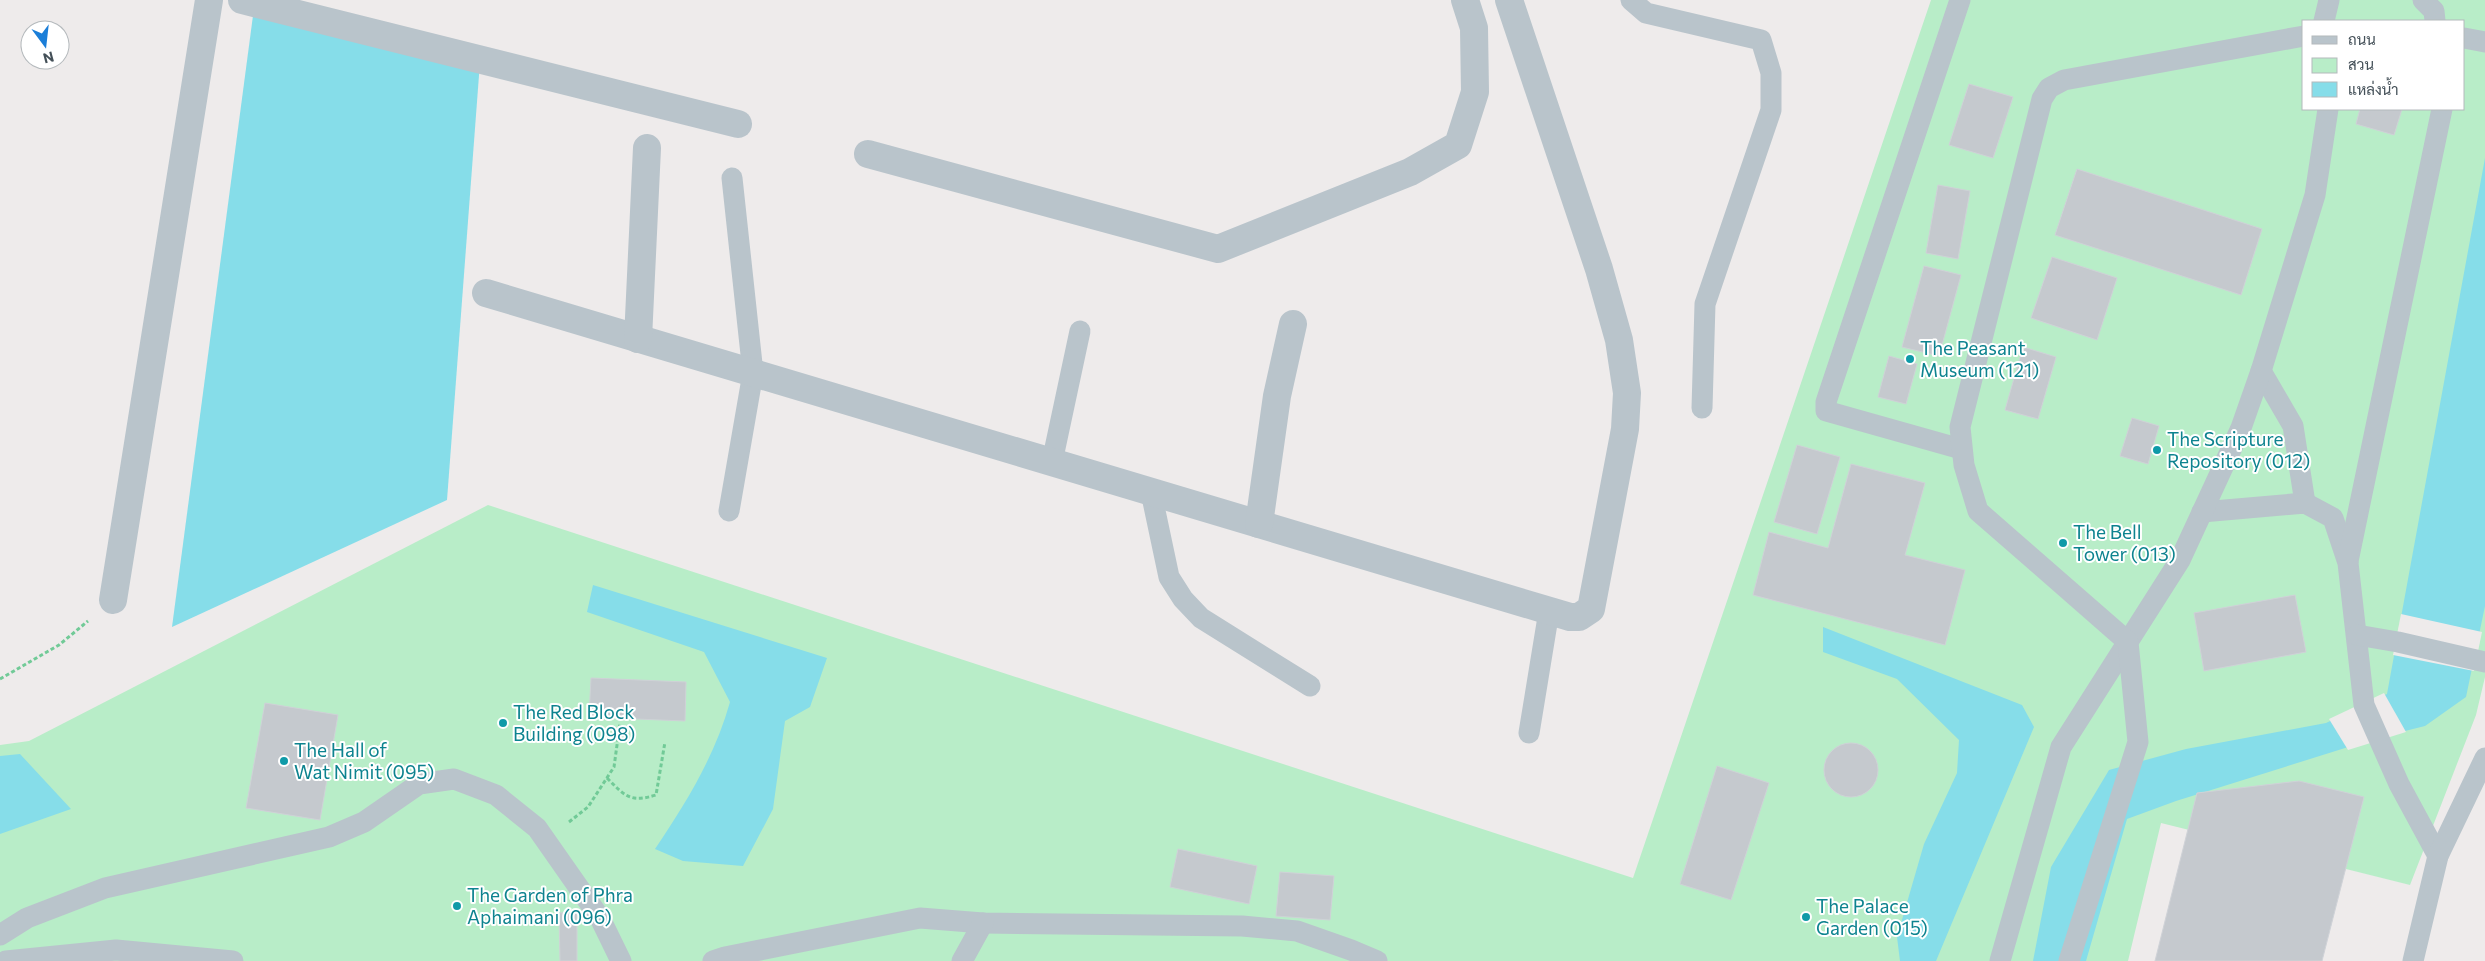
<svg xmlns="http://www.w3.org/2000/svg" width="2485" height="961" font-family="Commissioner,Sarabun,sans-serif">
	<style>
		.green { fill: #b8edc8; fill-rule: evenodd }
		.water { fill: #86dde9 }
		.pier { fill: #eeebeb }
		.building { fill: #c5c9ce; stroke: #cfd2d7 }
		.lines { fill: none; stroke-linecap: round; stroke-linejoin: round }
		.path { stroke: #71ca97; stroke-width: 3; stroke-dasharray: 4 2.5; stroke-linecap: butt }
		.service { stroke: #b9c4cb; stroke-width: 21 }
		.minor { stroke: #b9c4cb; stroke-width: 28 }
		.culture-dot { fill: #0f9aa8; stroke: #fff; stroke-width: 2 }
		.labels { text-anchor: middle; stroke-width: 4; stroke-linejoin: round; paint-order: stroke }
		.culture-label { font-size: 19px; fill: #0d838f; stroke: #fff; text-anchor: start }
	</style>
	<rect width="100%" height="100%" fill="#eeebeb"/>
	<path class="green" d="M 1931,0 L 2485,0 L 2485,677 L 2476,715 L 2410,885 L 2161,823 L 2128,961 L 0,961 L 0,745 L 29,741 L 488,505 L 1633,878 ZM 2304,21 L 2464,21 L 2464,109 L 2304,109 Z"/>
	<g class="water">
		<path d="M 254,8 L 480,62 L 447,500 L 172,627 Z"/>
		<path d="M 2485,158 L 2485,606 L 2466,697 L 2425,726 L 2377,738 L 2176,801 L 2127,819 L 2086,961 L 2033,961 L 2051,867 L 2109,770 L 2186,749 L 2326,723 L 2387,694 Z"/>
		<path d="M 593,585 L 827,658 L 810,707 L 785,721 L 773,809 L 743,866 L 683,861 L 655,849 C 686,803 715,756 730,702 L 704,652 L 587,612 Z"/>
		<path d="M 1823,627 L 2022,705 L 2034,727 L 1936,961 L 1900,961 L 1897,937 L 1924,844 L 1957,773 L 1959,740 L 1897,679 L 1823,652 Z"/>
		<path d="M 20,754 L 71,809 L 0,834 L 0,756 Z"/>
	</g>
	<g class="pier">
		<path d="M 2401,614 L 2482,632 L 2474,671 L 2393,655 Z"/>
		<path d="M 2384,693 L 2406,732 L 2348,750 L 2329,719 Z"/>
	</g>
	<g class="building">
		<path d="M 1969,84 L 2013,97 L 1993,158 L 1949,145 Z"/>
		<path d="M 2360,109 L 2402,109 L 2394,135 L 2356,124 Z"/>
		<path d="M 2077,169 L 2262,229 L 2241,295 L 2055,235 Z"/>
		<path d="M 1938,185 L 1970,191 L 1958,259 L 1926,253 Z"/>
		<path d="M 2052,257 L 2117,278 L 2097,340 L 2031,318 Z"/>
		<path d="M 1924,266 L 1961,275 L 1939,356 L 1902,347 Z"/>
		<path d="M 2023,347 L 2056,357 L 2038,419 L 2005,410 Z"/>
		<path d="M 1889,356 L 1917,364 L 1906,404 L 1878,397 Z"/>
		<path d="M 2132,418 L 2159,426 L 2148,464 L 2120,456 Z"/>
		<path d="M 1797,445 L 1840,457 L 1817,534 L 1774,522 Z"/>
		<path d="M 1851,464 L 1925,483 L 1905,555 L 1965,570 L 1945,645 L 1753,595 L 1769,532 L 1828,548 Z"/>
		<path d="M 2295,595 L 2306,652 L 2204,671 L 2194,613 Z"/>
		<path d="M 591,678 L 686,682 L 685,721 L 589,717 Z"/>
		<path d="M 265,703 L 338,715 L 320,820 L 246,808 Z"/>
		<circle cx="1851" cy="770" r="27"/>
		<path d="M 1717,766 L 1769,783 L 1731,900 L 1680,884 Z"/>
		<path d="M 2299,781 L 2364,797 L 2322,961 L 2155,961 L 2197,793 Z"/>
		<path d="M 1178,849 L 1257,866 L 1249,904 L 1170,887 Z"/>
		<path d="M 1280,872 L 1334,876 L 1330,920 L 1276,916 Z"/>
		<path d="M 577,912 L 577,961 L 560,961 L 559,913 Z"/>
	</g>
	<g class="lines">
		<g class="path">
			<path d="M 0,679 L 59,645 L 88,621"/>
			<path d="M 607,778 C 625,796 630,803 656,795 L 665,742"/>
			<path d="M 569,822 L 588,807 L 614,767 L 620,723"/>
		</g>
		<g class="service">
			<path d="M 1631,0 L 1646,13 L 1761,40 L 1771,73 L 1771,110 L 1705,304 L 1702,408"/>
			<path d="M 1960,0 L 1826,402 L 1826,411 L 1961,449"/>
			<path d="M 2423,0 L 2434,11 L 2435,21"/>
			<path d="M 2324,21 L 2329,0"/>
			<path d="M 2464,38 L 2485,42"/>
			<path d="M 2261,371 L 2293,426 L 2305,503"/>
			<path d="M 1052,462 L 1080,331"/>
			<path d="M 1151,492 L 1169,577 L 1183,599 L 1201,618 L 1310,686"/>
			<path d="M 729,511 L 753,373 L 732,178"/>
			<path d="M 2202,512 L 2305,503 L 2333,518 L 2348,563 L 2364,705 L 2399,784 L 2438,856"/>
			<path d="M 2348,561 L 2442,109"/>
			<path d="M 2357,635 L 2398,642 L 2485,662"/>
			<path d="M 1529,733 L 1549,611"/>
			<path d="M 0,935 L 27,918 L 105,888 L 329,837 L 364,822 L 419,784 L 454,779 L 496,795 L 537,828 L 600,918 L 621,961"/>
			<path d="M 6,961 L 116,950 L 233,961"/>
			<path d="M 713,961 L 725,957 L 920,918 L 983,923 L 1242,926 L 1297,931 L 1351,950 L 1377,961"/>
			<path d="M 962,961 L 983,923"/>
			<path d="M 2000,961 L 2061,747 L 2180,560 L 2241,428 L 2261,371 L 2315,195 L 2328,109"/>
			<path d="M 2069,961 L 2138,742 L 2128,642 L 1978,511 L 1964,465 L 1960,427 L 2042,99 L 2049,88 L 2064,80 L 2304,36"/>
			<path d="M 2413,961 L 2438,856 L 2485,758"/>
		</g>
		<g class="minor">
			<path d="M 242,0 L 738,124"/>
			<path d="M 868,154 L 1218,249 L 1410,172 L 1458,145 L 1475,92 L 1474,28 L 1465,0"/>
			<path d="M 486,293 L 1570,617 L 1579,617 L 1591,609 L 1625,429 L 1627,393 L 1619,340 L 1599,269 L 1509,0"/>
			<path d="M 638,339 L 647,148"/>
			<path d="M 1259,524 L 1277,396 L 1293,324"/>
			<path d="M 113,600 L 209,0"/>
		</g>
	</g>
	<g class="culture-dot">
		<circle cx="1910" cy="359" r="5"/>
		<circle cx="2157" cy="450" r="5"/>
		<circle cx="2063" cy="543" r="5"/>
		<circle cx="503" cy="723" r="5"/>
		<circle cx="284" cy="761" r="5"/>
		<circle cx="457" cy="906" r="5"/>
		<circle cx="1806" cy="917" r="5"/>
	</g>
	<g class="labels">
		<g class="culture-label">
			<text x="1920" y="355">The Peasant<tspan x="1920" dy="22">Museum (121)</tspan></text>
			<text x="2167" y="446">The Scripture<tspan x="2167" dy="22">Repository (012)</tspan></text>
			<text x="2073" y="539">The Bell<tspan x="2073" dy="22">Tower (013)</tspan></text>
			<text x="513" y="719">The Red Block<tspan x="513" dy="22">Building (098)</tspan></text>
			<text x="294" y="757">The Hall of<tspan x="294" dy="22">Wat Nimit (095)</tspan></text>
			<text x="467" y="902">The Garden of Phra<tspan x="467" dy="22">Aphaimani (096)</tspan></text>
			<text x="1816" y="913">The Palace<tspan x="1816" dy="22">Garden (015)</tspan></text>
		</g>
	</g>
	<rect x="2302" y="20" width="162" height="90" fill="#ffffff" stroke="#b4b9bc"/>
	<rect x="2312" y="36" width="25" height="8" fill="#b9c4cb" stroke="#b4b9bc"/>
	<text x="2348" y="45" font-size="15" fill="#445058">ถนน</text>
	<rect x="2312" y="58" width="25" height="15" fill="#b8edc8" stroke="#b4b9bc"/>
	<text x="2348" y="70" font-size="15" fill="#445058">สวน</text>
	<rect x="2312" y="82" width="25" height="15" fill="#86dde9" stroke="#b4b9bc"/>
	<text x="2348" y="95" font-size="15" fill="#445058">แหล่งน้ำ</text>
	<g transform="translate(45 45) rotate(165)"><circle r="24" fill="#ffffff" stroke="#b4b9bc"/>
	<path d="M0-4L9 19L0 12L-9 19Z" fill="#1b7ed8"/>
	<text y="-8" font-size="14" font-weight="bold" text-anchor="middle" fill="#445058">N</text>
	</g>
</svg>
